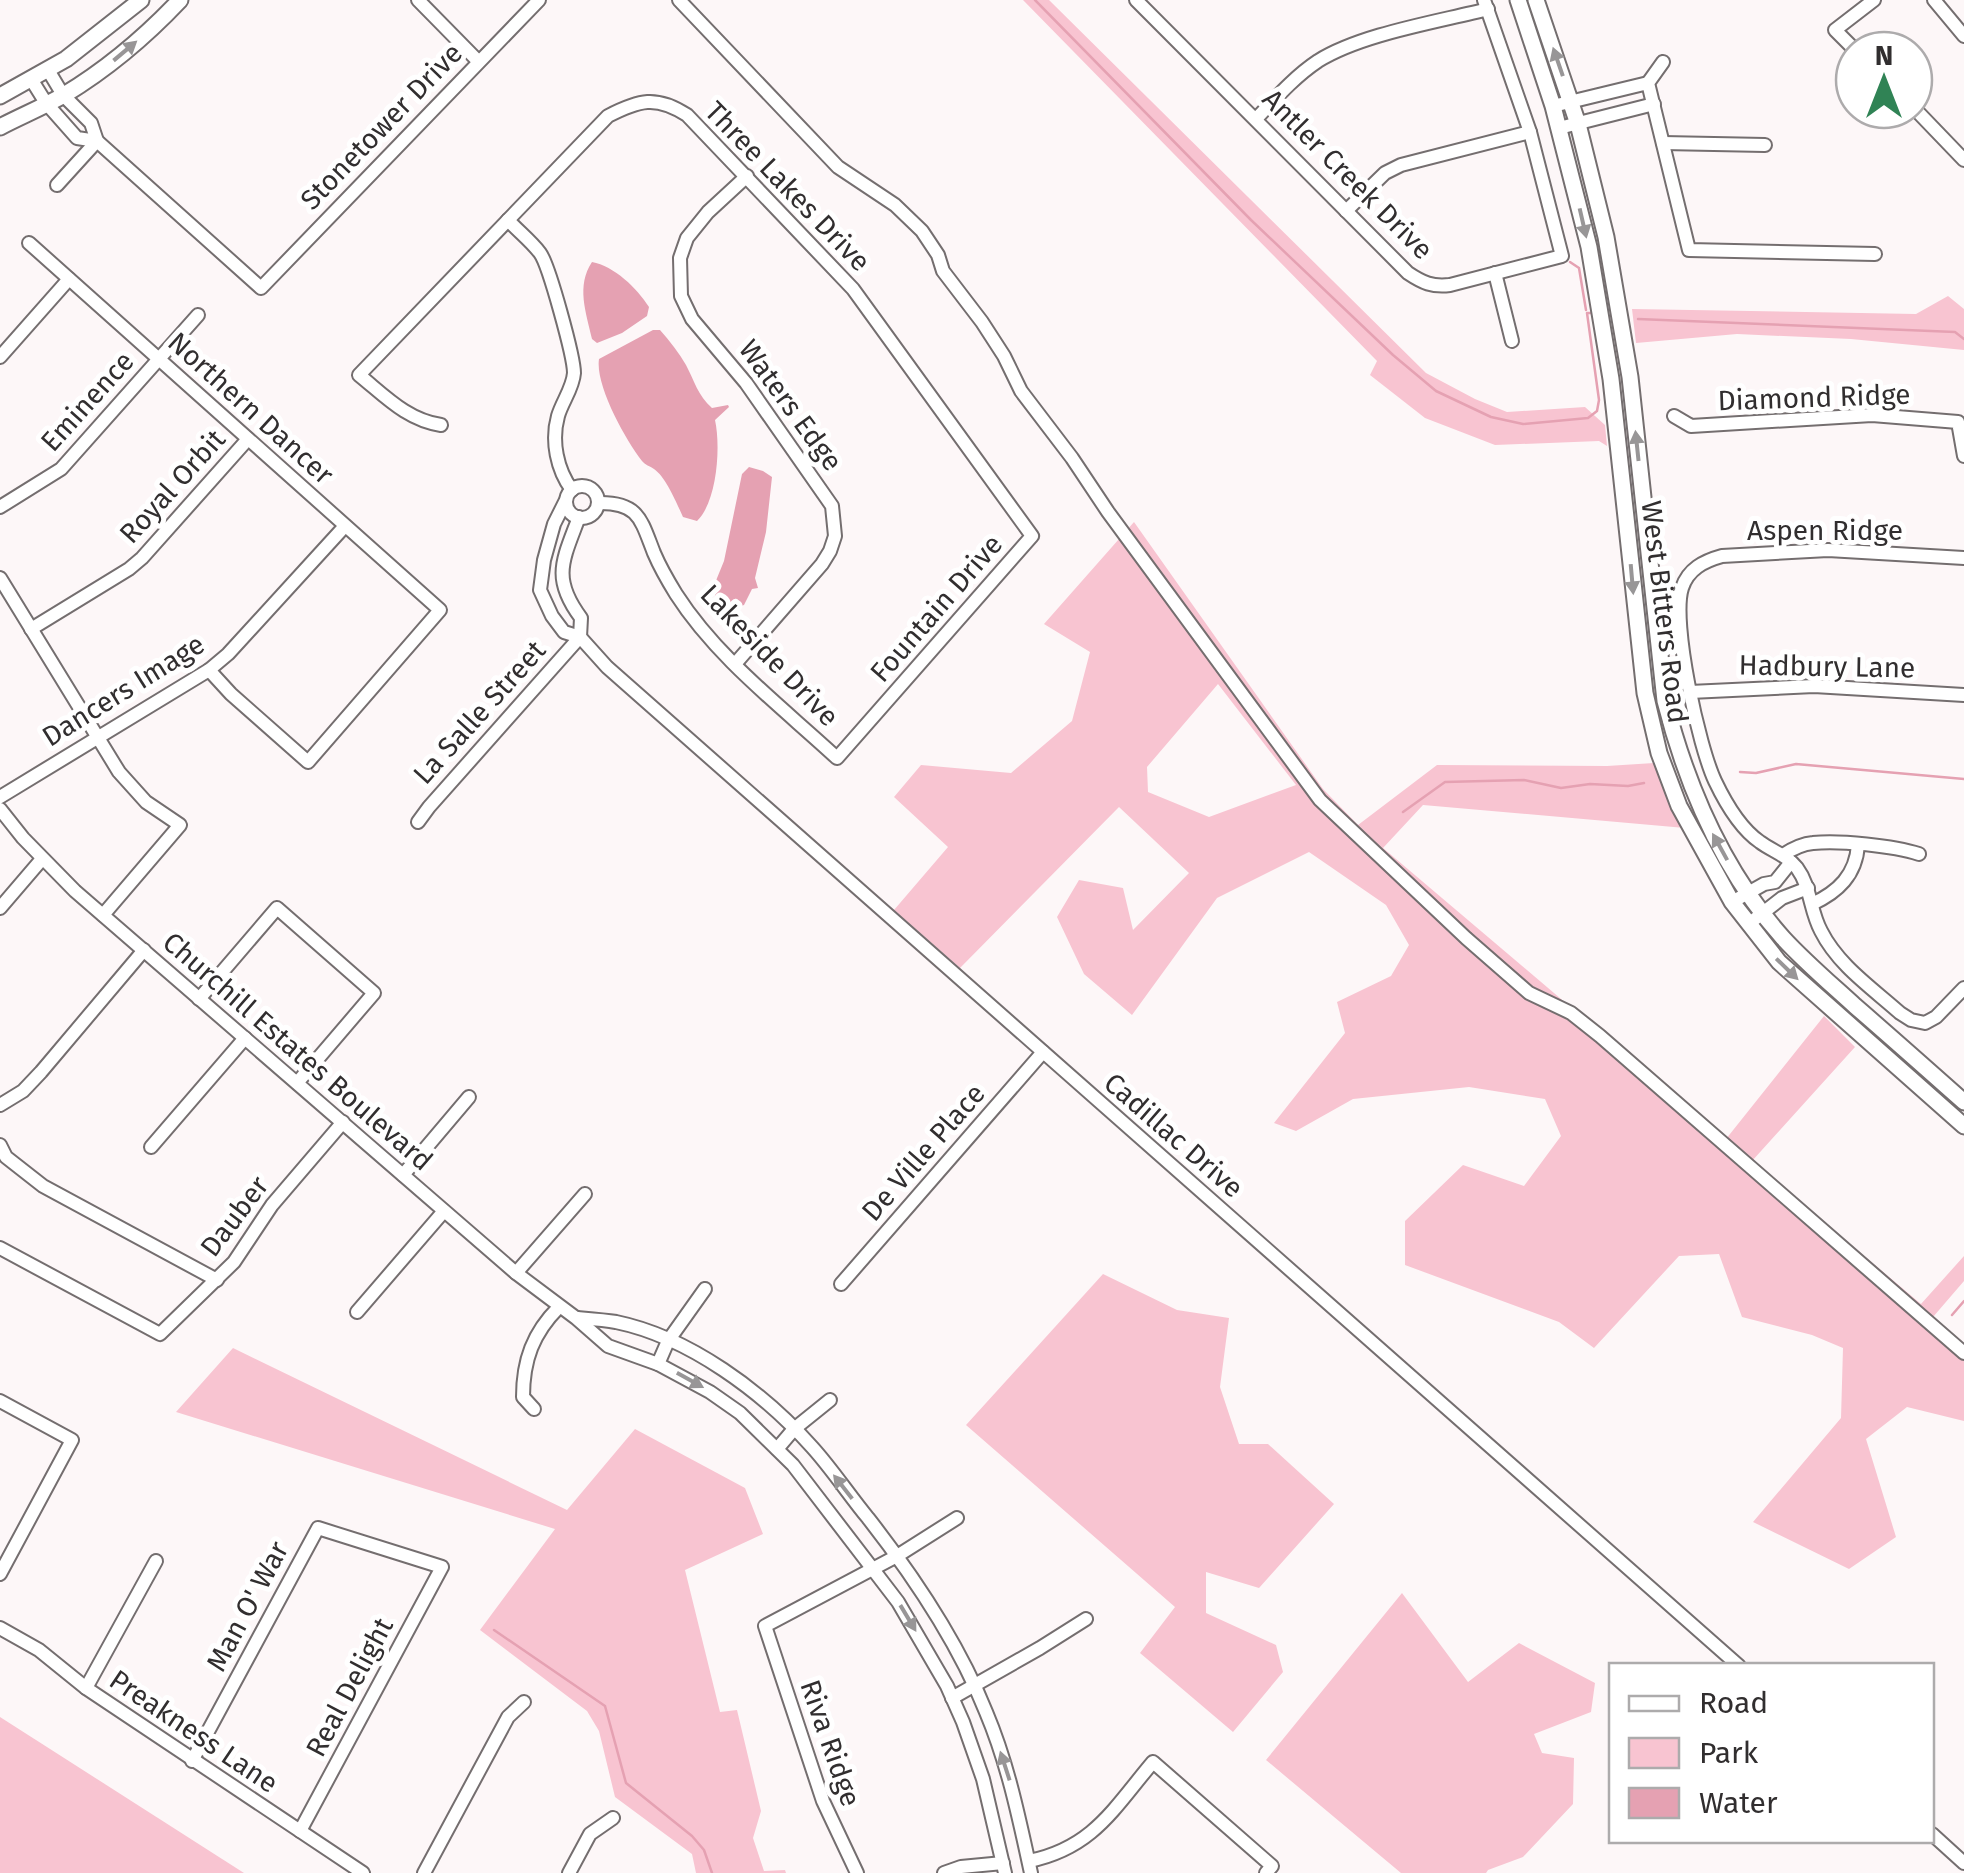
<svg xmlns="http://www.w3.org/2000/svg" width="1964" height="1873" font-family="'Fira Sans',sans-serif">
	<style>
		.green { fill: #f8c4d1; fill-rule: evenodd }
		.water { fill: #e5a1b2 }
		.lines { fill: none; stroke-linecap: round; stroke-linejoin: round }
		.stream { stroke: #e5a1b2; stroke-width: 2.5 }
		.minor-casing { stroke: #746e6f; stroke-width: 16 }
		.major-casing { stroke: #746e6f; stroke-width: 19 }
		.minor { stroke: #fff; stroke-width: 12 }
		.major { stroke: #fff; stroke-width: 15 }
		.oneway { fill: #989697 }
		.labels { text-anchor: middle; stroke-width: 10; stroke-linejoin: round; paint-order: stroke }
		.street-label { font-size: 28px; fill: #312e2f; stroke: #fff }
	</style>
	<rect width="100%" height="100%" fill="#fdf7f8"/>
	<g class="green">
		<path d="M 1023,0 L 1049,0 L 1426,373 L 1475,399 L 1507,412 L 1585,407 L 1605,425 L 1607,446 L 1599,441 L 1495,445 L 1425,418 L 1370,375 L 1377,361 Z"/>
		<path d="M 1948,296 L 1964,309 L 1964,350 L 1851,339 L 1737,334 L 1636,343 L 1632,309 L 1916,314 Z"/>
		<path d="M 1134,522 L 1323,789 L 1358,825 L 1437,765 L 1607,766 L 1654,763 L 1661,783 L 1685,828 L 1423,805 L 1383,848 L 1726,1139 L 1824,1016 L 1855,1047 L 1752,1161 L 1921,1304 L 1964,1256 L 1964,1281 L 1933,1317 L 1964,1345 L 1964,1421 L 1907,1407 L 1866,1439 L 1896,1537 L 1849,1569 L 1753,1522 L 1841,1418 L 1843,1348 L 1812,1335 L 1742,1317 L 1719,1254 L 1679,1256 L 1594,1348 L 1559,1322 L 1405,1265 L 1405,1221 L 1463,1165 L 1524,1186 L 1561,1136 L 1545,1099 L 1469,1087 L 1353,1099 L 1296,1131 L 1274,1123 L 1345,1033 L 1337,1002 L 1391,976 L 1409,945 L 1386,905 L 1309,852 L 1217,898 L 1132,1015 L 1084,974 L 1057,917 L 1079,880 L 1123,888 L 1133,930 L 1189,873 L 1119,807 L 960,968 L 894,910 L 948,847 L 894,797 L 921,765 L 1011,773 L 1072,721 L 1090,652 L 1044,624 ZM 1218,684 L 1296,785 L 1209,817 L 1148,792 L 1147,767 Z"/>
		<path d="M 1103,1274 L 1177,1310 L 1229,1318 L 1220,1387 L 1239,1444 L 1268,1444 L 1334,1504 L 1259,1588 L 1206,1572 L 1206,1613 L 1276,1645 L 1283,1672 L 1233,1732 L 1140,1653 L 1175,1607 L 966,1425 Z"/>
		<path d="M 233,1348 L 567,1510 L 635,1429 L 745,1488 L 763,1534 L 685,1570 L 720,1712 L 737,1710 L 761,1811 L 753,1838 L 764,1871 L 785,1870 L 786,1873 L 696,1873 L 692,1854 L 615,1797 L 599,1731 L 587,1711 L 480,1630 L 555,1529 L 176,1412 Z"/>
		<path d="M 1402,1593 L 1468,1682 L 1519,1643 L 1595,1683 L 1591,1712 L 1534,1734 L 1542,1753 L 1574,1758 L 1573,1804 L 1523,1857 L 1488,1870 L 1486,1873 L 1401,1873 L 1266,1760 Z"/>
		<path d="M 0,1717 L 244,1873 L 0,1873 Z"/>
	</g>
	<g class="water">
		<path d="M 592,262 C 614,266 637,288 649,307 L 647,316 L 622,333 L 597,343 L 592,339 C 586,312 576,286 592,262 Z"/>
		<path d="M 653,330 L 660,330 C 670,341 679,353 686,365 C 694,380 698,396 712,408 L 728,405 L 729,407 L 715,420 C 721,447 717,502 697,521 L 683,517 C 677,504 666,477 654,469 C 650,466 645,465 642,461 C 625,439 595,385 599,359 Z"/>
		<path d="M 749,467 L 763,471 L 772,477 L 766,532 L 755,578 L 758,588 L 752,589 L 744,605 L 733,609 L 722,607 L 716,600 L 715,593 L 715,583 L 724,561 L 742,474 Z"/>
	</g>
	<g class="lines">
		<g class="stream">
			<path d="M 1035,0 L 1251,220 L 1393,355 L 1436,391 L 1491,417 L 1523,424 L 1588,418 L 1597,411 L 1599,400 L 1587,313 L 1591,313"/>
			<path d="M 1570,262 L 1579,268 L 1586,310"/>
			<path d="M 1638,319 L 1955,332 L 1964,339"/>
			<path d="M 1740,772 L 1756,773 L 1796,764 L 1964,779"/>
			<path d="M 1403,812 L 1445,782 L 1524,780 L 1561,788 L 1590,784 L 1628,786 L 1644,783"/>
			<path d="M 1952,1315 L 1964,1301"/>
			<path d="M 494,1630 L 605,1706 L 626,1783 L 692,1836 L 704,1850 L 712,1873"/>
		</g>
		<g class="minor-casing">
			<g id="minor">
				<path d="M 418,0 L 478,61"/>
				<path d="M 679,0 L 838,167 L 895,205 L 922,231 L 938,255 L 943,271 L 982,322 L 1004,356 L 1021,391 L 1072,458 L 1108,512 L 1320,800 L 1466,938 L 1529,993 L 1571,1013 L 1600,1036 L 1964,1353"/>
				<path d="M 1136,0 L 1408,273 C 1423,283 1432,287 1450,285 L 1562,256 L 1530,132 L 1484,0"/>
				<path d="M 1934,0 L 1964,36"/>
				<path d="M 1855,50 L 1835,30 L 1874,0"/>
				<path d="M 1663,62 L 1648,83 L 1689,250 L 1875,254"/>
				<path d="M 48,70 L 63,95 L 91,123 L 97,141"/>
				<path d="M 31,79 L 46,103 L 77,138 L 97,141 L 261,288 L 539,0"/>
				<path d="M 1553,106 L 1648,83"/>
				<path d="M 1914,108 L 1964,160"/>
				<path d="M 1256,119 C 1275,99 1294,77 1318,61 C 1361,34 1437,22 1488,9"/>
				<path d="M 1559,128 L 1654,104"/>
				<path d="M 1663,143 L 1765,145"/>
				<path d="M 57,185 L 97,141"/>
				<path d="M 1346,211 L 1385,173 L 1401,165 L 1530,132"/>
				<path d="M 508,220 C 518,231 531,241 540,253 C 549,265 574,357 574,373 C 573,388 562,402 558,416 C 551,441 557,470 572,490"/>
				<path d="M 29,243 L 440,610 L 308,762 L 231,694 L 209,670"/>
				<path d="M 1495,273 L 1512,341"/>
				<path d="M 0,357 L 69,279"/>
				<path d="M 1674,416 L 1691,426 L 1872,415 L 1958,422 L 1964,456"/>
				<path d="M 441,425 C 407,420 385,396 359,375 L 608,116 C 639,100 656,95 687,115 L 853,289 L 1032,536 L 837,758 C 782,707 717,658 676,594 C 668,581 660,567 654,553 C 641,520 639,502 598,503"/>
				<circle cx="582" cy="502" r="16"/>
				<path d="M 565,502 L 554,524 L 544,560 L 540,590 L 552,616 L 564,632 L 580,637"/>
				<path d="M 0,507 L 61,469 L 198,315"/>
				<path d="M 579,517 C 563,560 551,578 581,618 L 580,637"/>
				<path d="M 1964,558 L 1828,550 L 1722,556 C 1704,561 1688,569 1682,588 C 1671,622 1699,747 1715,781 C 1725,802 1741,829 1760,842 C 1772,851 1787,855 1797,868 C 1811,887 1810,911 1821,931 C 1838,965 1872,988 1900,1013 L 1911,1020 L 1925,1023 L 1936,1017 L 1964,988"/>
				<path d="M 0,578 L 119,772 L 146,802 L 180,825 L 103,915"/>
				<path d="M 31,629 L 129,569 L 142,558 L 248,439"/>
				<path d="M 580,637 L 607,667 L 1739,1666"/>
				<path d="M 735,664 L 822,564 L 830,551 L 835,536 L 832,506 L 746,383 L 692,319 L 681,296 L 680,258 L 687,238 L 708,212 L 747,176"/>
				<path d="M 1690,692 L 1814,686 L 1964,695"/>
				<path d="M 0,797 L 209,670 L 228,654 L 345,526"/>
				<path d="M 0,809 L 23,838 L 75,891 L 516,1273 L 576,1318 L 608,1346 L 658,1364 L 710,1392 L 740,1413 L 793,1465 L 898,1602 L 947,1686 L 963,1722 L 983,1779 L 1005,1873"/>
				<path d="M 418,822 L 429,807 L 580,637"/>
				<path d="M 1783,855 C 1792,849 1801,844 1813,843 C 1839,840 1894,846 1919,854"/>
				<path d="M 1732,902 L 1764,884 L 1775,882 L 1791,862"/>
				<path d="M 1812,904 C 1838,892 1856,875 1858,845"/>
				<path d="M 0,908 L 42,859"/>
				<path d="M 1755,919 L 1782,898 L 1808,888"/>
				<path d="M 199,999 L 277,908 L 374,993 L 297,1083"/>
				<path d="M 0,1105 L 23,1091 L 41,1072 L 144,950"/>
				<path d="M 0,1145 L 6,1157 L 43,1186 L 217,1280"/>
				<path d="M 151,1147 L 245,1038"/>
				<path d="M 403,1175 L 469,1097"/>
				<path d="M 0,1248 L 160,1334 L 234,1262 L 272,1205 L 343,1122"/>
				<path d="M 516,1273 L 585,1194"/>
				<path d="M 841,1284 L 1043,1052"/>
				<path d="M 357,1312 L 444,1211"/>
				<path d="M 578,1318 C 590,1319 604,1320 616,1322 C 689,1337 763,1392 812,1447 C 832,1469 849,1495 868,1518 C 915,1578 958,1642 986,1712 C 1008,1764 1019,1818 1031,1873"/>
				<path d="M 658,1364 L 668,1341 L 705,1289"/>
				<path d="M 0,1401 L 72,1440 L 0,1574"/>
				<path d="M 534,1409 L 523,1397 C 523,1360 533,1333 559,1307"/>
				<path d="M 777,1449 L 794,1429 L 830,1400"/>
				<path d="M 0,1628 L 39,1650 L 86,1688 L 363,1873"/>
				<path d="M 86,1688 L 156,1561"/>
				<path d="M 952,1698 L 1040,1648 L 1086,1619"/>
				<path d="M 192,1761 L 318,1528 L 442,1567 L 300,1831"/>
				<path d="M 1932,1834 L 1964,1863"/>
				<path d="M 1029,1861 C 1093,1848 1114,1808 1153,1762 L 1272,1866 L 1266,1873"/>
				<path d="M 424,1873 L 508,1717 L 524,1702"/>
				<path d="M 569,1873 L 590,1834 L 613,1818"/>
				<path d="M 857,1873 L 823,1801 L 765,1626 L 897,1556 L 957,1518"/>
				<path d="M 944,1873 L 961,1867 L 1003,1863"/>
			</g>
		</g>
		<g class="major-casing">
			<g id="major">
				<path d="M 1518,0 L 1553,106 L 1589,247 L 1611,379 L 1645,693 L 1659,753 L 1679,806 L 1732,902 L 1779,962 L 1964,1126"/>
				<path d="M 1536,0 L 1578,124 L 1606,237 L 1630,377 L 1665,701 C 1687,787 1722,870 1783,938 C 1805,962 1831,984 1855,1006 C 1892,1038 1928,1070 1964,1102"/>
				<path d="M 0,96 L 66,59 L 141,0"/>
				<path d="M 0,127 C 21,116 43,107 64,95 C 107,69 146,36 180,0"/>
			</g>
		</g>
		<use href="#minor" class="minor"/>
		<use href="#major" class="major"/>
	</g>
	<defs><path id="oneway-solid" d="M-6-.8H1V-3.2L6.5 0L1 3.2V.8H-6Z" transform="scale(2.5)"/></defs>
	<g class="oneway">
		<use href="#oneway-solid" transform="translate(125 51) rotate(-40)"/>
		<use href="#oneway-solid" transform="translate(1558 62) rotate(-109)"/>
		<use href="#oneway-solid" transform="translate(1583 223) rotate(77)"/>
		<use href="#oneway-solid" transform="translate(1637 446) rotate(-96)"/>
		<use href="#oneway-solid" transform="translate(1632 579) rotate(85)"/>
		<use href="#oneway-solid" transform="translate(1720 847) rotate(-119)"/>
		<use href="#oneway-solid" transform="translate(1787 969) rotate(44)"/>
		<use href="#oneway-solid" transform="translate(690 1380) rotate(29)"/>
		<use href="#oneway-solid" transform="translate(843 1487) rotate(-128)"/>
		<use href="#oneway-solid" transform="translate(908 1618) rotate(59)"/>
		<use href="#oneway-solid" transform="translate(1005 1766) rotate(-108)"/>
	</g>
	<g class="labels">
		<g class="street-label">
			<text transform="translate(381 126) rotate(-46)" y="10">Stonetower Drive</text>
			<text transform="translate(1348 174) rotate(45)" y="10">Antler Creek Drive</text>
			<text transform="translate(788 186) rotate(46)" y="10">Three Lakes Drive</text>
			<text transform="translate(1814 397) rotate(-2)" y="10">Diamond Ridge</text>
			<text transform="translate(87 401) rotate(-48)" y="10">Eminence</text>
			<text transform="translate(791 405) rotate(54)" y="10">Waters Edge</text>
			<text transform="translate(251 408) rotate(42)" y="10">Northern Dancer</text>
			<text transform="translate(172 486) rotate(-48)" y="10">Royal Orbit</text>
			<text x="1825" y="540">Aspen Ridge</text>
			<text transform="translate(936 608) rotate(-49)" y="10">Fountain Drive</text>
			<text transform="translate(1665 612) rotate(83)" y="10">West Bitters Road</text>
			<text transform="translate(770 655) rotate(46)" y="10">Lakeside Drive</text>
			<text transform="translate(1827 666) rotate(1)" y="10">Hadbury Lane</text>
			<text transform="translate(123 690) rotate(-32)" y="10">Dancers Image</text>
			<text transform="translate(479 712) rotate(-48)" y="10">La Salle Street</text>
			<text transform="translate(298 1051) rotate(41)" y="10">Churchill Estates Boulevard</text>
			<text transform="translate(1174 1135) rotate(41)" y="10">Cadillac Drive</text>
			<text transform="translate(923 1152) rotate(-49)" y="10">De Ville Place</text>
			<text transform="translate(234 1216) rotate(-53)" y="10">Dauber</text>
			<text transform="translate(247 1606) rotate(-62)" y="10">Man O' War</text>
			<text transform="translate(349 1687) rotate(-62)" y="10">Real Delight</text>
			<text transform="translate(194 1731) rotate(34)" y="10">Preakness Lane</text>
			<text transform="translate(831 1743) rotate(71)" y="10">Riva Ridge</text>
		</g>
	</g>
	<rect x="1609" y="1663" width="325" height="180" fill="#ffffff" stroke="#adabac" stroke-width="2.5"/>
	<rect x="1629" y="1696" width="50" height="15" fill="#ffffff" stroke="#adabac" stroke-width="2.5"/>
	<text x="1699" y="1713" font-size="30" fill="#312e2f">Road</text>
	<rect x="1629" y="1738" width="50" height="30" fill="#f8c4d1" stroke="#adabac" stroke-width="2.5"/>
	<text x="1699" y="1763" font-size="30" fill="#312e2f">Park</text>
	<rect x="1629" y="1788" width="50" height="30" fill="#e5a1b2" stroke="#adabac" stroke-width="2.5"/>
	<text x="1699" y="1813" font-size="30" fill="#312e2f">Water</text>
	<g transform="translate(1884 80)"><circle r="48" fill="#ffffff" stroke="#adabac" stroke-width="2.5"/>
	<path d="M0-8L18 38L0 25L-18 38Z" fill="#308355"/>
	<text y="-15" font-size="28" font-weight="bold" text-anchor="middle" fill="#312e2f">N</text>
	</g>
</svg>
